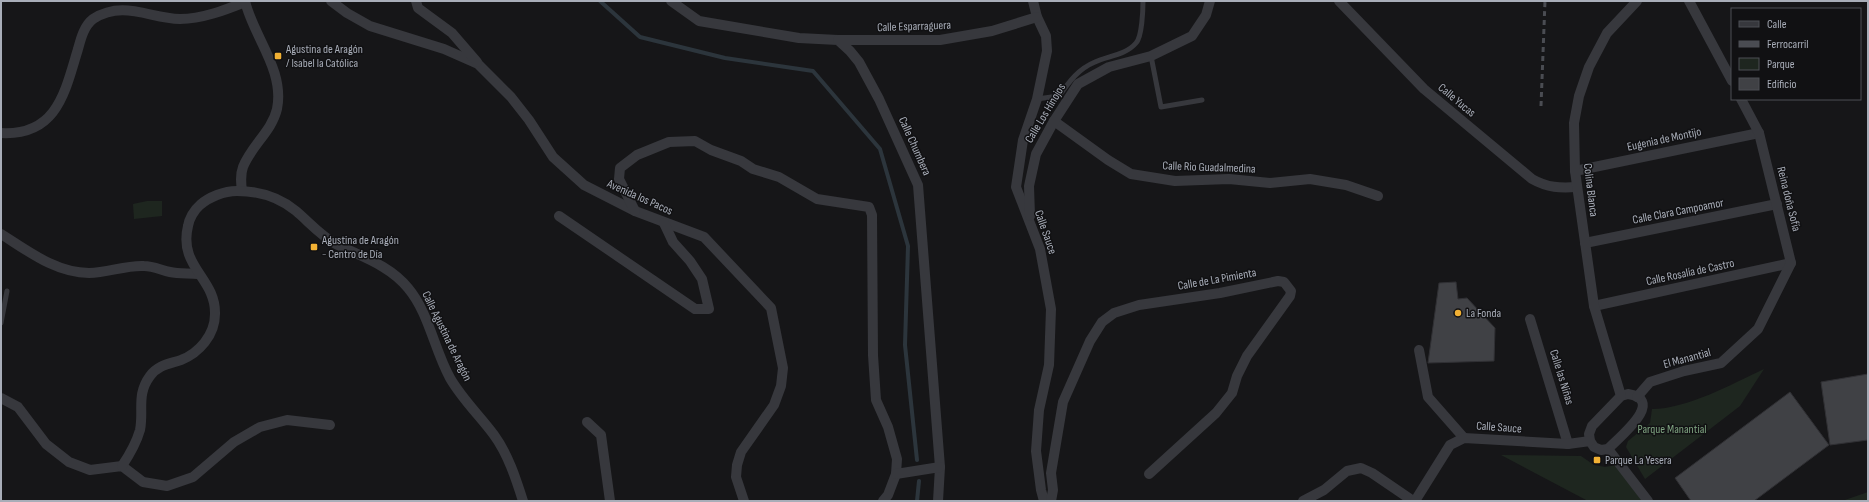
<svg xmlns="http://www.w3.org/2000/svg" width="1869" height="502" font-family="'Sofia Sans Condensed',sans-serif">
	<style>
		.green { fill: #1e261f }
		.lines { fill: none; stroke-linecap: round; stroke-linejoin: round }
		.stream { stroke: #2c353c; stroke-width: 4 }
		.building { fill: #404145; stroke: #303034 }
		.lane { stroke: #37383d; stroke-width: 5 }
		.street { stroke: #37383d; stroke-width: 10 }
		.rail { stroke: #4a4c52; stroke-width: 3; stroke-dasharray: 5 4; stroke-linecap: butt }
		.poi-dot { fill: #f2b134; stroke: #111113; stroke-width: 1.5 }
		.labels { text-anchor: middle; stroke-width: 3; stroke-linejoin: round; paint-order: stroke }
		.street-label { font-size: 12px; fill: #a8adb8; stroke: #111113 }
		.poi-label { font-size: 12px; fill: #a8adb8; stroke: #111113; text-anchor: start }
		.park-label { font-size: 12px; fill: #7fa381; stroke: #111113 }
	</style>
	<rect width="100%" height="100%" fill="#161618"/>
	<g class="green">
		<path d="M 147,201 L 162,201 L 162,216 L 134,219 L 133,204 Z"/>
		<path d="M 1764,369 L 1740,406 L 1645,479 L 1626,447 L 1628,441 L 1650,423 L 1652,409 C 1687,409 1732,384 1764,369 Z"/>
		<path d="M 1501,455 L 1581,456 L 1594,465 L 1605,467 L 1616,465 L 1642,501 L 1588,501 Z"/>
		<path d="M 1868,492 L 1868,501 L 1842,501 Z"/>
	</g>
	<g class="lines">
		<g class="stream">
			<path d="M 600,1 L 640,37 L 725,58 L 813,71 L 880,149 L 908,246 L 905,345 L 917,460"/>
			<path d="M 917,501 L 919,481"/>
		</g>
	</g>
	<g class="building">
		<path d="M 1456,282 L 1458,299 L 1467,298 L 1495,328 L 1494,361 L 1428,363 L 1439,283 Z"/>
		<path d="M 1868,374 L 1868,440 L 1830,445 L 1821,382 Z"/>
		<path d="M 1790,392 L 1829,445 L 1754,501 L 1691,501 L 1675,478 Z"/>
	</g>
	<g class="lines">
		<g class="lane">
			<path d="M 1151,56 L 1161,107 L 1202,100"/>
			<path d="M 1037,99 L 1059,96 C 1069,82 1078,69 1095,62 C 1108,56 1126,55 1136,43 C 1142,37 1143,10 1143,1"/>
			<path d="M 1,323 L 7,291"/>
		</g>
		<g class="street">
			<path d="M 331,1 L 347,13 L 370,26 L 444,49 L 478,64 L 511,97 L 529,120 L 553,157 L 584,185 L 635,211 L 704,237 L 771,308 L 783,368 L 781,386 L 774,405 L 741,452 L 737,465 L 736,477 L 744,501"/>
			<path d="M 416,1 L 418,8 L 452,33 L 477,62"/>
			<path d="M 671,1 L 699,21 L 799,38 L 838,40 L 850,51 L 859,62 L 879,99 L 918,185 L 940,467 L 938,501"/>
			<path d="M 1033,1 L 1037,17 L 1046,36 L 1047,51 L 1037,99 L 1023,140 L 1016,187 L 1040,249 L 1051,309 L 1049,365 L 1039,410 L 1036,451 L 1041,490 L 1044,501"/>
			<path d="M 1339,1 L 1424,89 L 1532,179 C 1548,188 1560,188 1577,187"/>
			<path d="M 1689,1 L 1732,81"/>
			<path d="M 838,40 L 940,40 L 992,31 L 1037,17"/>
			<path d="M 1054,121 L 1108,160 L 1131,174 L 1175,181 L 1229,179 L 1270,183 L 1310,179 L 1346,185 L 1378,196"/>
			<path d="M 1,133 C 57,136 65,92 78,49 C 81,38 84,26 93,19 C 123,0 149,18 180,19 C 202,19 225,10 245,2"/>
			<path d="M 1575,171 L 1759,133"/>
			<path d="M 242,191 C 241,183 240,175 243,167 C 251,146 272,131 277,109 C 285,70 253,36 245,1"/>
			<path d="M 635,211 L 619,179 L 620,168 L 637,155 L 669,142 L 695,141 L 711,150 L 741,161 L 753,169 L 779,177 L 817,199 L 869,207 L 872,215 L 873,355 L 876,400 L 888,427 L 897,459 L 896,474 L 888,495 L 883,501"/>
			<path d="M 559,216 L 695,309 L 709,309 L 702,279 L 690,261 L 673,242 L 664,223"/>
			<path d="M 1030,216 L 1029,186 L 1036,154 L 1054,121 L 1078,84 L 1109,67 L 1151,56 L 1192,36 L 1206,15 L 1210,1"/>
			<path d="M 1,234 C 28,251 56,273 89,273 C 108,273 125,265 144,266 C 153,266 161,270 170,272 C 179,274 189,273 198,274"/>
			<path d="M 1585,243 L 1777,204"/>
			<path d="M 1594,306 L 1791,263"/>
			<path d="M 1530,319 L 1568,444"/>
			<path d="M 1419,350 L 1428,397 L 1464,438"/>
			<path d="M 1628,394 C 1667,400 1618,438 1608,449 L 1601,450 L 1594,447 L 1590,441 L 1589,434 L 1592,426 L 1621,396 Z"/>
			<path d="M 1621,396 L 1594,306 L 1575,171 L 1574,123 L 1579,96 L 1589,67 L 1607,33 L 1637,1"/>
			<path d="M 1637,397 L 1650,382 L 1684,371 L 1721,363 L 1758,329 L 1791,263 L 1759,133 L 1741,99"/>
			<path d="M 1,398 L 18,407 L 46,444 L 69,462 L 90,470 L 122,466 L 143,482 L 167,486 L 193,477 L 234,442 L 260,427 L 287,420 L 330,425"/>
			<path d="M 587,422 L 601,435 L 610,501"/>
			<path d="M 1608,449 L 1648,501"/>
			<path d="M 122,466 C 130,454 136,444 140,430 C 144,410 136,395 150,376 C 158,365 169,364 181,360 C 199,353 215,335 215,314 C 216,278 178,267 188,226 C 189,219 194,210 200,205 C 209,197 224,191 237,191 C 259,191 279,197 296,211 C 309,222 321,236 336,244 C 362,257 389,265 408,288 C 429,313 434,349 450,378 C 462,399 480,416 494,435 C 508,454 516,479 523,501"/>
			<path d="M 896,474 L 940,467"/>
			<path d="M 1051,501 L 1053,490 L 1051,473 L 1063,402 L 1090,341 L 1102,322 L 1114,313 L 1139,305 L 1220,293 L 1278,281 L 1284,282 L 1291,291 L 1290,296 L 1247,356 L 1237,376 L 1232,393 L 1216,413 L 1149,474"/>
			<path d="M 1303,501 L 1324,490 L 1347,471 L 1361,468 L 1372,473 L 1413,501"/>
			<path d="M 1415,501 L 1450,445 L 1464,438 L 1568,444 L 1590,441"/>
		</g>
		<path class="rail" d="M 1541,106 L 1545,1"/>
	</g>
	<g class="poi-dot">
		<rect x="274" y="52" width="8" height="8" rx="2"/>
		<rect x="310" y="243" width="8" height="8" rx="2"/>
		<circle cx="1458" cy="313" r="4"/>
		<rect x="1593" y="456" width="8" height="8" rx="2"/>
	</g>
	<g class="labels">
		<g class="street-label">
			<text transform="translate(914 26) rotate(-2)" y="4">Calle Esparraguera</text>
			<text transform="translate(1457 100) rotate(40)" y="4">Calle Yucas</text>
			<text transform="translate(1045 113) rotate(-59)" y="4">Calle Los Hinojos</text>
			<text transform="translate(1664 139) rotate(-12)" y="4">Eugenia de Montijo</text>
			<text transform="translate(915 146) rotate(66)" y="4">Calle Chumbera</text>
			<text transform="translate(1209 167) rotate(2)" y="4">Calle Rio Guadalmedina</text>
			<text transform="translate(1591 190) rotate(83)" y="4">Colina Blanca</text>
			<text transform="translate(640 197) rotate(24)" y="4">Avenida los Pacos</text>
			<text transform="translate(1789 199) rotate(76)" y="4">Reina doña Sofía</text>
			<text transform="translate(1678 211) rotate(-11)" y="4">Calle Clara Campoamor</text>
			<text transform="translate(1046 232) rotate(71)" y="4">Calle Sauce</text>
			<text transform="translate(1690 272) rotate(-12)" y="4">Calle Rosalía de Castro</text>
			<text transform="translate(1217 279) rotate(-10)" y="4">Calle de La Pimienta</text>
			<text transform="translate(447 336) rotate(64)" y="4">Calle Agustina de Aragón</text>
			<text transform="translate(1687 358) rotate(-15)" y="4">El Manantial</text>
			<text transform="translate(1562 377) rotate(73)" y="4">Calle las Niñas</text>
			<text transform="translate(1499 427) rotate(4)" y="4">Calle Sauce</text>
		</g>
		<g class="poi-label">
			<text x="286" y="53">Agustina de Aragón<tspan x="286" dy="14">/ Isabel la Católica</tspan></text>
			<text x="322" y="244">Agustina de Aragón<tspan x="322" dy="14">- Centro de Día</tspan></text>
			<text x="1466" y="317">La Fonda</text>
			<text x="1605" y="464">Parque La Yesera</text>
		</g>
		<g class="park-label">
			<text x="1672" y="433">Parque Manantial</text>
		</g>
	</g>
	<rect width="1869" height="502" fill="none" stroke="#a8adb8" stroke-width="4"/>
	<rect x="1731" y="8" width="130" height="92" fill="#111113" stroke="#4d4f55"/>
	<rect x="1739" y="21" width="20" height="6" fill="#37383d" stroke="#4d4f55"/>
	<text x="1767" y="28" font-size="12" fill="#a8adb8">Calle</text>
	<rect x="1739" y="41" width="20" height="6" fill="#4a4c52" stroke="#4d4f55"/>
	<text x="1767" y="48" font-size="12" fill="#a8adb8">Ferrocarril</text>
	<rect x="1739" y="58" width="20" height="12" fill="#1e261f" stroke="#4d4f55"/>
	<text x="1767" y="68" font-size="12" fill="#a8adb8">Parque</text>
	<rect x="1739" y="78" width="20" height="12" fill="#404145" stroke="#4d4f55"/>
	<text x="1767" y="88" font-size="12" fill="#a8adb8">Edificio</text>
</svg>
